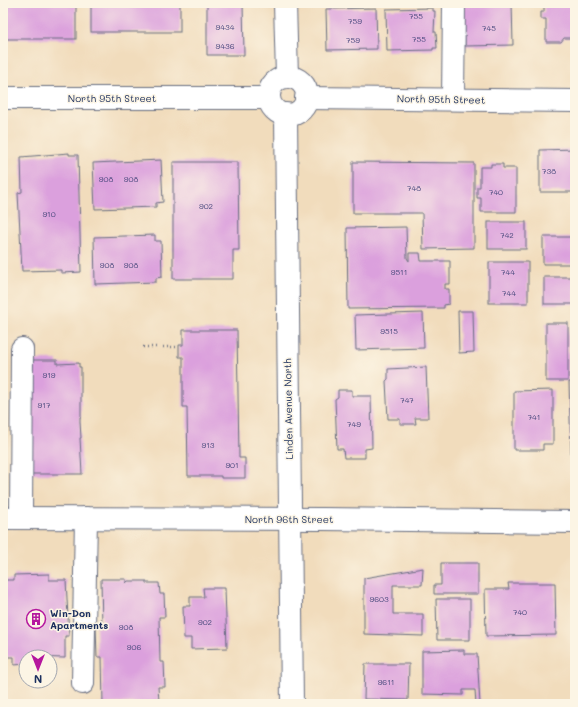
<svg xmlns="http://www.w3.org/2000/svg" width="578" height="707" font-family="Mali,sans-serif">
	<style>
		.building { fill: #dba0dd }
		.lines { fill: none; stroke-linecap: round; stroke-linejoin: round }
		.minor-casing { stroke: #666c7f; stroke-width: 24 }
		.path { stroke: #666c7f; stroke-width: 2.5; stroke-dasharray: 1 3; stroke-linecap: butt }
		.minor { stroke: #fff; stroke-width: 22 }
		.labels { text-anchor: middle; stroke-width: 3; stroke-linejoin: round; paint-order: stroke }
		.number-label { font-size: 8px; fill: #4b4b7e }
		.street-label { font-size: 10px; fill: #1b2f5e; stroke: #fcf5e5 }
		.poi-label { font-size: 10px; font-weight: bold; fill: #1b2f5e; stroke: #fcf5e5; text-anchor: start }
	</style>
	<rect width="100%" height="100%" fill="#fcf5e5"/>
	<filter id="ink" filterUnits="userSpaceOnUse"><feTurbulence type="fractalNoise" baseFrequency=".025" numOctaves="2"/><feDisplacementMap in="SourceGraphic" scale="8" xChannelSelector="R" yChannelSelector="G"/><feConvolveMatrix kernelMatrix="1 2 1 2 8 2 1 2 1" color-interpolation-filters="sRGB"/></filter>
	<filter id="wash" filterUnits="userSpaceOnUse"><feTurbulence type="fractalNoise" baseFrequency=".012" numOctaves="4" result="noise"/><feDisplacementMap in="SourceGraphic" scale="16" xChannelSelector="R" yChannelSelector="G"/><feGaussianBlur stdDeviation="0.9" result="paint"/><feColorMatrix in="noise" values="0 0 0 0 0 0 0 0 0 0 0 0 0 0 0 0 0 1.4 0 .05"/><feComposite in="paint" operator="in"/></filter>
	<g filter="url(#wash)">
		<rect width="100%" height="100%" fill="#f1dcbc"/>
		<g id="blocks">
			<g class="building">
				<rect x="3" y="3" width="73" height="36"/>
				<rect x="91" y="3" width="89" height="29"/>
				<path d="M 207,3 L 243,3 L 244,55 L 207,55 Z"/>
				<path d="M 512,3 L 513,45 L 465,46 L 464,4 Z"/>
				<path d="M 544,3 L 575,3 L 575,38 L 564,38 L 561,42 L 546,42 L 546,19 L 541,19 L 541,12 L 544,12 Z"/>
				<path d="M 376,8 L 377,49 L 327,50 L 326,9 Z"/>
				<path d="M 433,8 L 433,11 L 435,11 L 434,32 L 436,32 L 437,48 L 433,48 L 433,50 L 387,51 L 386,9 Z"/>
				<path d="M 575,149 L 575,192 L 540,192 L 540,150 Z"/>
				<path d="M 69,153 L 69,155 L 78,155 L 81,272 L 61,273 L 61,270 L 22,271 L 18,193 L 22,192 L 21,157 Z"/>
				<path d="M 161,160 L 163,202 L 156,203 L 156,207 L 95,209 L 93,163 Z"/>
				<path d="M 173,162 L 238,162 L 239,250 L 233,250 L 233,279 L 173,279 Z"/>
				<path d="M 353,162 L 474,163 L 474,248 L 423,249 L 422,213 L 353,213 Z"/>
				<path d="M 491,164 L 503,164 L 503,168 L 516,168 L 516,212 L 481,212 L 481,198 L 477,198 L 477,187 L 480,187 L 480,167 L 491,167 Z"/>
				<rect x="488" y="222" width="38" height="27"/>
				<path d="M 406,227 L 407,258 L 409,261 L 409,253 L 420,253 L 421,261 L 450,261 L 450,284 L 445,284 L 445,289 L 449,289 L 449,304 L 444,305 L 444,308 L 348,309 L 347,228 Z"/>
				<path d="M 155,235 L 155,241 L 161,241 L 162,277 L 156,278 L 156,282 L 95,284 L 94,237 Z"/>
				<rect x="543" y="237" width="32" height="27"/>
				<rect x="489" y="262" width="39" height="41"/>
				<rect x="544" y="277" width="31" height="27"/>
				<path d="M 458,311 L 473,311 L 474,352 L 459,353 Z"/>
				<path d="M 423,313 L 424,348 L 356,350 L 355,315 Z"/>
				<rect x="546" y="323" width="22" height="58"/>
				<path d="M 183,330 L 237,330 L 239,458 L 245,458 L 245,478 L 221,478 L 221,476 L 188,476 L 187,407 L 183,407 L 183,357 L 179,357 L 179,345 L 183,345 Z"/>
				<path d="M 29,360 L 57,360 L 57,364 L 79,363 L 79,367 L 81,367 L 81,417 L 80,417 L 80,422 L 81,438 L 80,438 L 82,474 L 30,474 Z"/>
				<path d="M 426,367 L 428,418 L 415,418 L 416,424 L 400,424 L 400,419 L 388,419 L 386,381 L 388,379 L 388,369 Z"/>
				<path d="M 569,382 L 575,382 L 575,456 L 571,456 Z"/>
				<path d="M 338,390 L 352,390 L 352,396 L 371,396 L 372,448 L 365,449 L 365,458 L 344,458 L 343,449 L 337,449 L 335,399 L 338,397 Z"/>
				<path d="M 553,390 L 553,444 L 543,444 L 543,450 L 514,450 L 514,391 Z"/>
				<path d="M 441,563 L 478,563 L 478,594 L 434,594 L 434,585 L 441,585 Z"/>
				<path d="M 423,568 L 422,585 L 393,585 L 393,614 L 423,614 L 423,636 L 364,634 L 364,578 Z"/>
				<path d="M 49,574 L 49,580 L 66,580 L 69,636 L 65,636 L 65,658 L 26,657 L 26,664 L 14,665 L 14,657 L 3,657 L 3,580 L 14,580 L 14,575 Z"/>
				<path d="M 101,579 L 126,579 L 126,583 L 128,581 L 146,581 L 146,583 L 159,583 L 160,594 L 164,594 L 165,617 L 159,617 L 160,662 L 164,662 L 165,687 L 158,687 L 159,702 L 103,704 L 102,657 L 97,657 L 96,627 L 102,627 Z"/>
				<path d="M 508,583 L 555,583 L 556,635 L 486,636 L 485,589 L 509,589 Z"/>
				<path d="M 203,588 L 225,588 L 227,648 L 191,649 L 191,638 L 184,638 L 183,606 L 190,606 L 190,597 L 204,597 Z"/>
				<path d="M 436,599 L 470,599 L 470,640 L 437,640 Z"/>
				<path d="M 464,650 L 464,654 L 477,654 L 480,704 L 476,704 L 475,690 L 463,690 L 463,695 L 422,694 L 422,651 Z"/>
				<path d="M 365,664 L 409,664 L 408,700 L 364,699 Z"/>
			</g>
		</g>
	</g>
	<g filter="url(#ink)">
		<use href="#blocks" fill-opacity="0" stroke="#666c7f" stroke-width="1"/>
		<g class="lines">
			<g class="minor-casing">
				<g id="minor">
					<path d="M 285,3 L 287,77"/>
					<circle cx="288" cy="96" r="19"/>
					<path d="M 3,98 L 269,98"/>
					<path d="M 306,98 L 575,101"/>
					<path d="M 453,99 L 454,3"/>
					<path d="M 286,114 L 292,704"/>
					<path d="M 3,518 L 323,519 L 575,522"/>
					<path d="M 21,518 L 22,349"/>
					<path d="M 83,683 L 86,518"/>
				</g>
			</g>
			<path class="path" d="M 143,347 L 179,347"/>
			<use href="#minor" class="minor"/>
		</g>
	</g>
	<defs>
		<g id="building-ring" transform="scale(1)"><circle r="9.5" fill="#fcf5e5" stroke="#b5179e" stroke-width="1.5"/><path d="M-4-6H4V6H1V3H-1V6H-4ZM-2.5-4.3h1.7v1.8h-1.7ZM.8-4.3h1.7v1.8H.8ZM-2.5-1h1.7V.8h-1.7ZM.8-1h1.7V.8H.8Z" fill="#b5179e"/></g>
	</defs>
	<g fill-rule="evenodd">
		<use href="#building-ring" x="36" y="619"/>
	</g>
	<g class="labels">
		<g class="number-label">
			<text x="416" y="19">755</text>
			<text x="355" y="24">759</text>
			<text x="225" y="30">9434</text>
			<text x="489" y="31">745</text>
			<text x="419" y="42">755</text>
			<text x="353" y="43">759</text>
			<text x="225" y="49">9436</text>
			<text x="549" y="174">738</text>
			<text x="106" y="182">908</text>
			<text x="131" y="182">908</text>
			<text x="414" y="191">748</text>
			<text x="496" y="195">740</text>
			<text x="206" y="209">902</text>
			<text x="49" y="217">910</text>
			<text x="507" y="238">742</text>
			<text x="107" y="268">908</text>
			<text x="131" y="268">908</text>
			<text x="399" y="275">9511</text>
			<text x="508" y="275">744</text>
			<text x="509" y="296">744</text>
			<text x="389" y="334">9515</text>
			<text x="49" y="378">919</text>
			<text x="407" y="403">747</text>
			<text x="44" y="408">917</text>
			<text x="534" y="420">741</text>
			<text x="354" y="427">749</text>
			<text x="208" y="448">913</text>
			<text x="232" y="468">901</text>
			<text x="379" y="602">9603</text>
			<text x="520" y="615">740</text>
			<text x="205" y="625">902</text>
			<text x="126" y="630">908</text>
			<text x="134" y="650">906</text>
			<text x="386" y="685">9611</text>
		</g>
		<g class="street-label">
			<text x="112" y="102">North 95th Street</text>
			<text transform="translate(441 99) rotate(1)" y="4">North 95th Street</text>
			<text transform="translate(288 409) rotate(-91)" y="4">Linden Avenue North</text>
			<text x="289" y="523">North 96th Street</text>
		</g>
		<g class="poi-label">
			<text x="50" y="617">Win-Don<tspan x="50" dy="12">Apartments</tspan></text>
		</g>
	</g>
	<rect width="578" height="707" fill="none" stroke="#fcf5e5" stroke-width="16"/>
	<g transform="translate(38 669) rotate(180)"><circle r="19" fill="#fcf5e5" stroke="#a2a6af"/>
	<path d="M0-3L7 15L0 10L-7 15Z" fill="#b5179e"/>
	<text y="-6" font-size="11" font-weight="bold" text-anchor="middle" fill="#1b2f5e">N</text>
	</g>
</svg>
